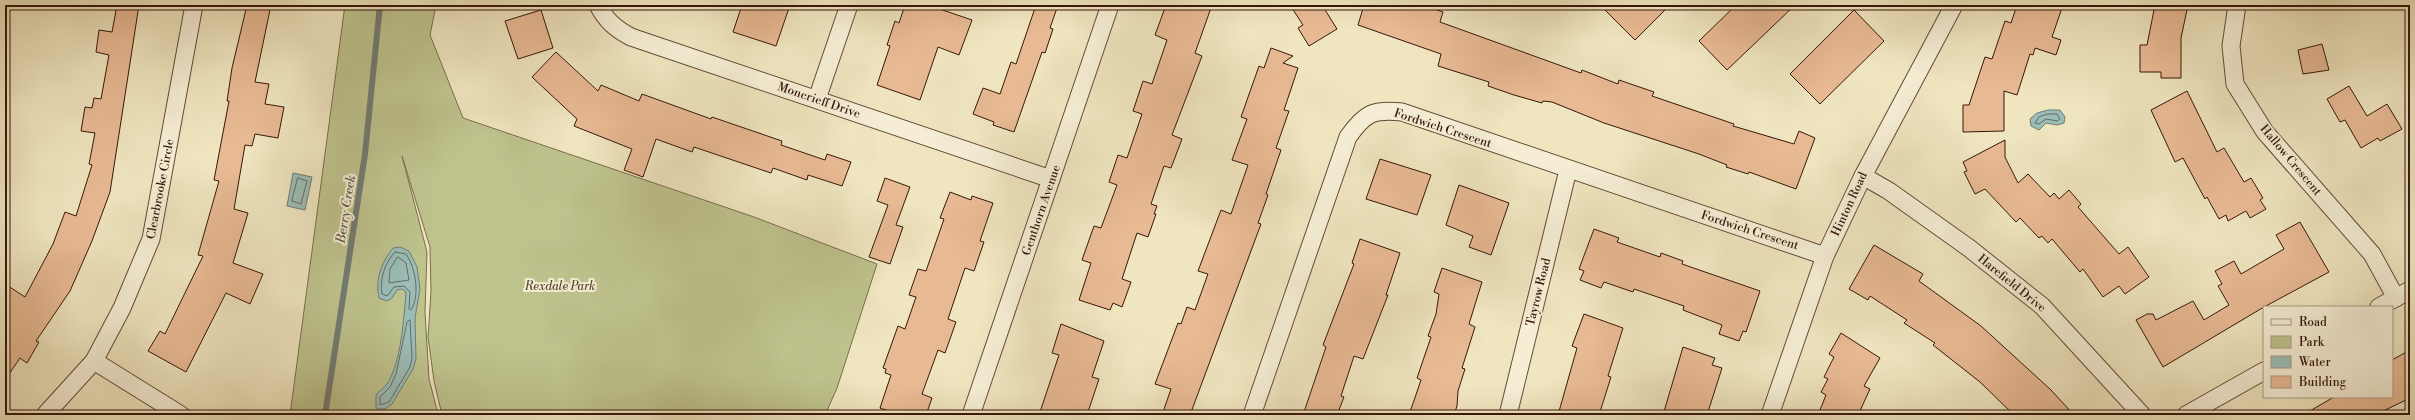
<svg xmlns="http://www.w3.org/2000/svg" width="2415" height="420" font-family="'Libre Bodoni',serif">
	<style>
		.green { fill: #bec38e; stroke: #7a6d4c }
		.water { fill: #9abeb7; stroke: #727b72 }
		.lines { fill: none; stroke-linecap: round; stroke-linejoin: round }
		.shore { stroke: #686a61; stroke-width: 1 }
		.stream { stroke: #727b72; stroke-width: 6 }
		.building { fill: #e8ba94; stroke: #36170b }
		.minor-casing { stroke: #644a38; stroke-width: 19 }
		.minor { stroke: #f5eed5; stroke-width: 17 }
		.labels { text-anchor: middle; stroke-width: 4; stroke-linejoin: round; paint-order: stroke }
		.street-label { font-size: 12px; fill: #36170b; stroke: #f5eed5 }
		.park-label { font-size: 12px; font-style: italic; fill: #5f4b32; stroke: #f5eed5 }
		.water-label { font-size: 13px; font-style: italic; fill: #595147; stroke: #f5eed5 }
	</style>
	<rect width="100%" height="100%" fill="#efe5bf"/>
	<filter id="stains"><feTurbulence type="fractalNoise" baseFrequency=".005" numOctaves="4"/><feColorMatrix values="0 0 0 0 .2 0 0 0 0 .09 0 0 0 0 .02 0 0 0 .5 -.17"/></filter>
	<radialGradient id="worn" r=".72"><stop offset=".6" stop-color="#630" stop-opacity="0"/><stop offset="1" stop-color="#630" stop-opacity=".3"/></radialGradient>
	<path class="green" d="M 345,5 L 436,5 L 430,35 L 463,118 L 754,217 L 877,264 L 837,388 L 825,415 L 442,415 L 434,381 L 428,337 L 431,291 L 430,247 L 402,156 L 427,252 L 425,312 L 429,379 L 438,414 L 290,415 Z"/>
	<g class="water">
		<path d="M 2048,110 L 2060,110 L 2065,117 L 2064,123 L 2057,125 L 2046,123 L 2039,130 L 2031,126 L 2030,119 L 2037,113 Z"/>
		<path d="M 293,173 L 312,177 L 305,210 L 287,206 Z"/>
		<path d="M 400,247 L 409,251 L 417,267 L 420,289 L 415,318 L 416,359 L 413,369 L 392,404 L 385,409 L 376,409 L 376,395 C 379,391 384,388 387,384 C 401,363 404,318 406,292 L 402,289 L 397,290 L 392,298 L 387,301 L 379,298 C 375,280 381,263 393,248 Z"/>
	</g>
	<g class="lines">
		<g class="shore">
			<path d="M 2048,114 L 2057,114 L 2060,119 L 2057,121 L 2046,119 L 2039,124 L 2035,123 L 2039,117 Z"/>
			<path d="M 298,178 L 307,181 L 301,204 L 292,201 Z"/>
			<path d="M 395,252 L 406,254 C 416,268 420,296 411,310 L 409,309 L 410,292 L 404,286 L 394,287 L 387,296 L 382,294 C 379,280 385,262 395,252 Z"/>
			<path d="M 398,257 L 406,263 L 409,280 L 389,283 L 390,269 Z"/>
			<path d="M 410,320 L 412,358 L 410,367 L 389,402 L 380,405 L 380,397 L 390,387 L 396,374 L 407,322 Z"/>
		</g>
		<path class="stream" d="M 325,415 L 365,154 L 380,5"/>
	</g>
	<g class="building">
		<path d="M 117,5 L 139,5 L 110,192 L 92,241 L 70,291 L 36,341 L 39,342 L 27,363 L 20,358 L 5,380 L 5,284 L 25,297 L 53,244 L 65,212 L 76,216 L 92,165 L 89,164 L 95,133 L 81,131 L 85,107 L 92,108 L 94,98 L 101,99 L 109,55 L 96,52 L 99,30 L 112,32 Z"/>
		<path d="M 247,5 L 271,5 L 255,82 L 269,84 L 265,104 L 284,107 L 278,138 L 255,134 L 252,146 L 245,145 L 234,209 L 248,213 L 233,263 L 263,274 L 250,304 L 226,293 L 186,372 L 148,351 L 160,331 L 165,334 L 203,256 L 198,255 L 219,181 L 214,180 L 229,101 L 227,101 L 232,68 Z"/>
		<path d="M 742,5 L 790,5 L 776,46 L 733,32 Z"/>
		<path d="M 905,5 L 928,5 L 972,20 L 959,55 L 938,47 L 920,100 L 877,85 L 890,46 L 887,45 L 895,21 L 899,23 Z"/>
		<path d="M 1036,5 L 1058,5 L 1050,28 L 1053,29 L 1045,53 L 1042,52 L 1014,132 L 993,125 L 994,122 L 973,114 L 983,88 L 1000,94 L 1011,62 L 1016,64 Z"/>
		<path d="M 1166,5 L 1212,5 L 1195,53 L 1202,56 L 1172,135 L 1182,139 L 1171,168 L 1164,166 L 1151,204 L 1157,206 L 1154,214 L 1156,214 L 1148,237 L 1137,233 L 1122,279 L 1131,282 L 1122,307 L 1113,303 L 1110,310 L 1079,300 L 1091,263 L 1082,260 L 1094,226 L 1101,228 L 1117,185 L 1109,182 L 1118,155 L 1127,158 L 1142,114 L 1133,111 L 1143,81 L 1152,84 L 1167,40 L 1155,35 Z"/>
		<path d="M 1290,5 L 1322,5 L 1337,29 L 1309,46 L 1298,28 L 1303,25 Z"/>
		<path d="M 1364,5 L 1423,5 L 1443,12 L 1440,22 L 1581,73 L 1582,70 L 1618,84 L 1619,80 L 1654,92 L 1652,96 L 1734,124 L 1733,126 L 1794,144 L 1799,131 L 1815,138 L 1796,189 L 1749,172 L 1748,174 L 1726,167 L 1727,165 L 1699,154 L 1604,123 L 1552,102 L 1543,101 L 1542,103 L 1514,95 L 1488,86 L 1489,82 L 1438,66 L 1441,54 L 1358,25 Z"/>
		<path d="M 1600,5 L 1670,5 L 1635,40 Z"/>
		<path d="M 1736,5 L 1795,5 L 1727,70 L 1699,41 Z"/>
		<path d="M 2017,5 L 2063,5 L 2052,37 L 2061,40 L 2056,55 L 2035,48 L 2033,55 L 2030,54 L 2017,95 L 2004,91 L 2004,131 L 1963,132 L 1963,105 L 1969,105 L 1985,57 L 1992,59 L 2005,21 L 2011,23 Z"/>
		<path d="M 2155,5 L 2188,5 L 2181,38 L 2181,78 L 2161,78 L 2161,72 L 2140,72 L 2140,45 L 2147,45 Z"/>
		<path d="M 541,10 L 553,48 L 518,59 L 505,21 Z"/>
		<path d="M 1854,10 L 1884,41 L 1820,104 L 1790,74 Z"/>
		<path d="M 2322,44 L 2329,70 L 2303,74 L 2298,50 Z"/>
		<path d="M 1271,48 L 1293,56 L 1283,63 L 1298,68 L 1284,110 L 1289,111 L 1276,148 L 1281,150 L 1266,194 L 1268,195 L 1258,223 L 1261,224 L 1190,415 L 1162,415 L 1171,389 L 1155,384 L 1178,323 L 1181,324 L 1187,307 L 1195,310 L 1208,274 L 1198,271 L 1221,210 L 1231,214 L 1248,165 L 1232,160 L 1247,119 L 1241,117 L 1259,66 L 1264,68 Z"/>
		<path d="M 556,52 L 598,91 L 601,85 L 639,101 L 642,94 L 711,119 L 712,117 L 782,141 L 781,145 L 825,160 L 827,154 L 851,162 L 842,186 L 808,175 L 807,180 L 773,168 L 771,173 L 694,147 L 692,152 L 656,139 L 643,177 L 624,170 L 632,149 L 574,126 L 577,119 L 532,77 Z"/>
		<path d="M 2349,86 L 2367,116 L 2387,104 L 2402,129 L 2380,141 L 2378,138 L 2361,148 L 2345,120 L 2340,122 L 2327,99 Z"/>
		<path d="M 2187,91 L 2217,152 L 2224,148 L 2244,182 L 2251,178 L 2263,198 L 2260,200 L 2266,209 L 2250,218 L 2246,211 L 2228,221 L 2226,215 L 2219,219 L 2207,197 L 2205,199 L 2183,158 L 2175,162 L 2151,110 Z"/>
		<path d="M 2005,140 L 2005,157 L 2018,183 L 2028,174 L 2050,197 L 2054,193 L 2059,199 L 2069,190 L 2081,204 L 2078,207 L 2119,254 L 2128,247 L 2149,277 L 2125,294 L 2119,286 L 2103,297 L 2083,269 L 2080,272 L 2052,239 L 2048,243 L 2042,236 L 2039,238 L 2020,218 L 2016,222 L 1985,189 L 1975,194 L 1964,172 L 1967,171 L 1963,162 Z"/>
		<path d="M 1380,159 L 1431,175 L 1417,215 L 1366,199 Z"/>
		<path d="M 885,178 L 910,187 L 896,225 L 903,227 L 890,264 L 869,257 L 888,205 L 877,201 Z"/>
		<path d="M 1459,185 L 1509,203 L 1491,255 L 1469,247 L 1473,236 L 1446,225 Z"/>
		<path d="M 950,192 L 971,200 L 972,196 L 993,203 L 980,241 L 984,242 L 974,271 L 965,268 L 948,319 L 956,322 L 945,353 L 938,350 L 922,394 L 932,398 L 926,415 L 900,415 L 880,408 L 891,375 L 885,373 L 886,369 L 883,368 L 898,326 L 905,329 L 916,297 L 909,295 L 918,269 L 926,271 L 944,219 L 940,218 Z"/>
		<path d="M 2300,222 L 2329,272 L 2264,307 L 2163,367 L 2136,320 L 2147,314 L 2153,314 L 2156,320 L 2193,301 L 2204,320 L 2229,305 L 2218,286 L 2222,284 L 2215,271 L 2234,261 L 2241,274 L 2284,249 L 2276,235 Z"/>
		<path d="M 1594,229 L 1619,238 L 1617,242 L 1660,257 L 1661,253 L 1683,261 L 1682,264 L 1760,291 L 1746,332 L 1743,331 L 1739,341 L 1719,334 L 1722,325 L 1683,310 L 1684,306 L 1634,289 L 1633,292 L 1604,282 L 1601,288 L 1580,280 L 1584,271 L 1579,269 Z"/>
		<path d="M 1360,239 L 1400,253 L 1386,295 L 1388,295 L 1363,359 L 1354,356 L 1341,396 L 1344,397 L 1337,415 L 1303,415 L 1326,347 L 1323,345 L 1354,264 L 1352,263 Z"/>
		<path d="M 1874,245 L 1923,274 L 1919,281 L 1981,326 L 2051,390 L 2074,415 L 2014,415 L 1980,382 L 1933,345 L 1935,343 L 1904,323 L 1907,320 L 1870,296 L 1868,300 L 1849,289 Z"/>
		<path d="M 1442,268 L 1482,282 L 1469,324 L 1475,327 L 1462,368 L 1465,369 L 1458,391 L 1457,406 L 1454,415 L 1409,415 L 1421,380 L 1417,378 L 1431,337 L 1428,336 L 1436,314 L 1439,294 L 1434,292 Z"/>
		<path d="M 1584,314 L 1623,328 L 1608,376 L 1611,377 L 1599,415 L 1558,415 L 1577,348 L 1572,346 Z"/>
		<path d="M 1061,324 L 1104,341 L 1092,377 L 1099,379 L 1087,415 L 1039,415 L 1059,355 L 1052,353 Z"/>
		<path d="M 1841,333 L 1880,358 L 1864,386 L 1870,389 L 1858,415 L 1818,415 L 1826,395 L 1821,392 L 1828,379 L 1824,377 L 1834,357 L 1829,354 Z"/>
		<path d="M 1683,347 L 1715,358 L 1712,365 L 1722,368 L 1707,415 L 1663,415 Z"/>
		<path d="M 2410,350 L 2410,398 L 2375,415 L 2303,415 L 2334,397 L 2392,397 L 2392,360 Z"/>
	</g>
	<g class="lines">
		<g class="minor-casing">
			<g id="minor">
				<path d="M 598,5 C 606,21 616,29 631,37 L 1051,179"/>
				<path d="M 2237,5 L 2231,46 L 2235,84 L 2265,132 L 2372,254 L 2396,298"/>
				<path d="M 817,99 L 849,5"/>
				<path d="M 1863,176 L 1889,191 L 1969,248 L 2042,306 L 2142,415"/>
				<path d="M 2379,307 L 2410,290"/>
				<path d="M 94,361 L 181,415"/>
				<path d="M 45,415 L 94,361 L 122,308 L 151,239 L 194,5"/>
				<path d="M 971,415 L 1110,5"/>
				<path d="M 1252,415 L 1348,137 C 1365,113 1373,109 1402,112 L 1825,256"/>
				<path d="M 1508,415 L 1568,170"/>
				<path d="M 1770,415 L 1825,256 L 1863,176 L 1954,5"/>
				<path d="M 2186,415 L 2264,371"/>
			</g>
		</g>
		<use href="#minor" class="minor"/>
	</g>
	<g class="labels">
		<g class="street-label">
			<text transform="translate(819 100) rotate(19)" y="4">Moncrieff Drive</text>
			<text transform="translate(1443 128) rotate(18)" y="4">Fordwich Crescent</text>
			<text transform="translate(2291 160) rotate(50)" y="4">Hallow Crescent</text>
			<text transform="translate(160 189) rotate(-79)" y="4">Clearbrooke Circle</text>
			<text transform="translate(1849 204) rotate(-65)" y="4">Hinton Road</text>
			<text transform="translate(1041 210) rotate(-71)" y="4">Genthorn Avenue</text>
			<text transform="translate(1750 230) rotate(18)" y="4">Fordwich Crescent</text>
			<text transform="translate(2012 283) rotate(39)" y="4">Harefield Drive</text>
			<text transform="translate(1538 292) rotate(-76)" y="4">Tayrow Road</text>
		</g>
		<g class="park-label">
			<text x="560" y="290">Rexdale Park</text>
		</g>
		<g class="water-label">
			<text transform="translate(345 209) rotate(-81)" y="5">Berry Creek</text>
		</g>
	</g>
	<rect width="2415" height="420" fill="none" stroke="#efe5bf" stroke-width="20"/>
	<rect x="6" y="6" width="2403" height="408" fill="none" stroke="#36170b" stroke-width="2"/>
	<rect x="10" y="10" width="2395" height="400" fill="none" stroke="#36170b"/>
	<rect x="2263" y="306" width="130" height="92" fill="#f5eed5" stroke="#a99884"/>
	<rect x="2271" y="319" width="20" height="6" fill="#f5eed5" stroke="#a99884"/>
	<text x="2299" y="326" font-size="12" fill="#36170b">Road</text>
	<rect x="2271" y="336" width="20" height="12" fill="#bec38e" stroke="#a99884"/>
	<text x="2299" y="346" font-size="12" fill="#36170b">Park</text>
	<rect x="2271" y="356" width="20" height="12" fill="#9abeb7" stroke="#a99884"/>
	<text x="2299" y="366" font-size="12" fill="#36170b">Water</text>
	<rect x="2271" y="376" width="20" height="12" fill="#e8ba94" stroke="#a99884"/>
	<text x="2299" y="386" font-size="12" fill="#36170b">Building</text>
	<rect width="100%" height="100%" filter="url(#stains)"/>
	<rect width="100%" height="100%" fill="url(#worn)"/>
</svg>
